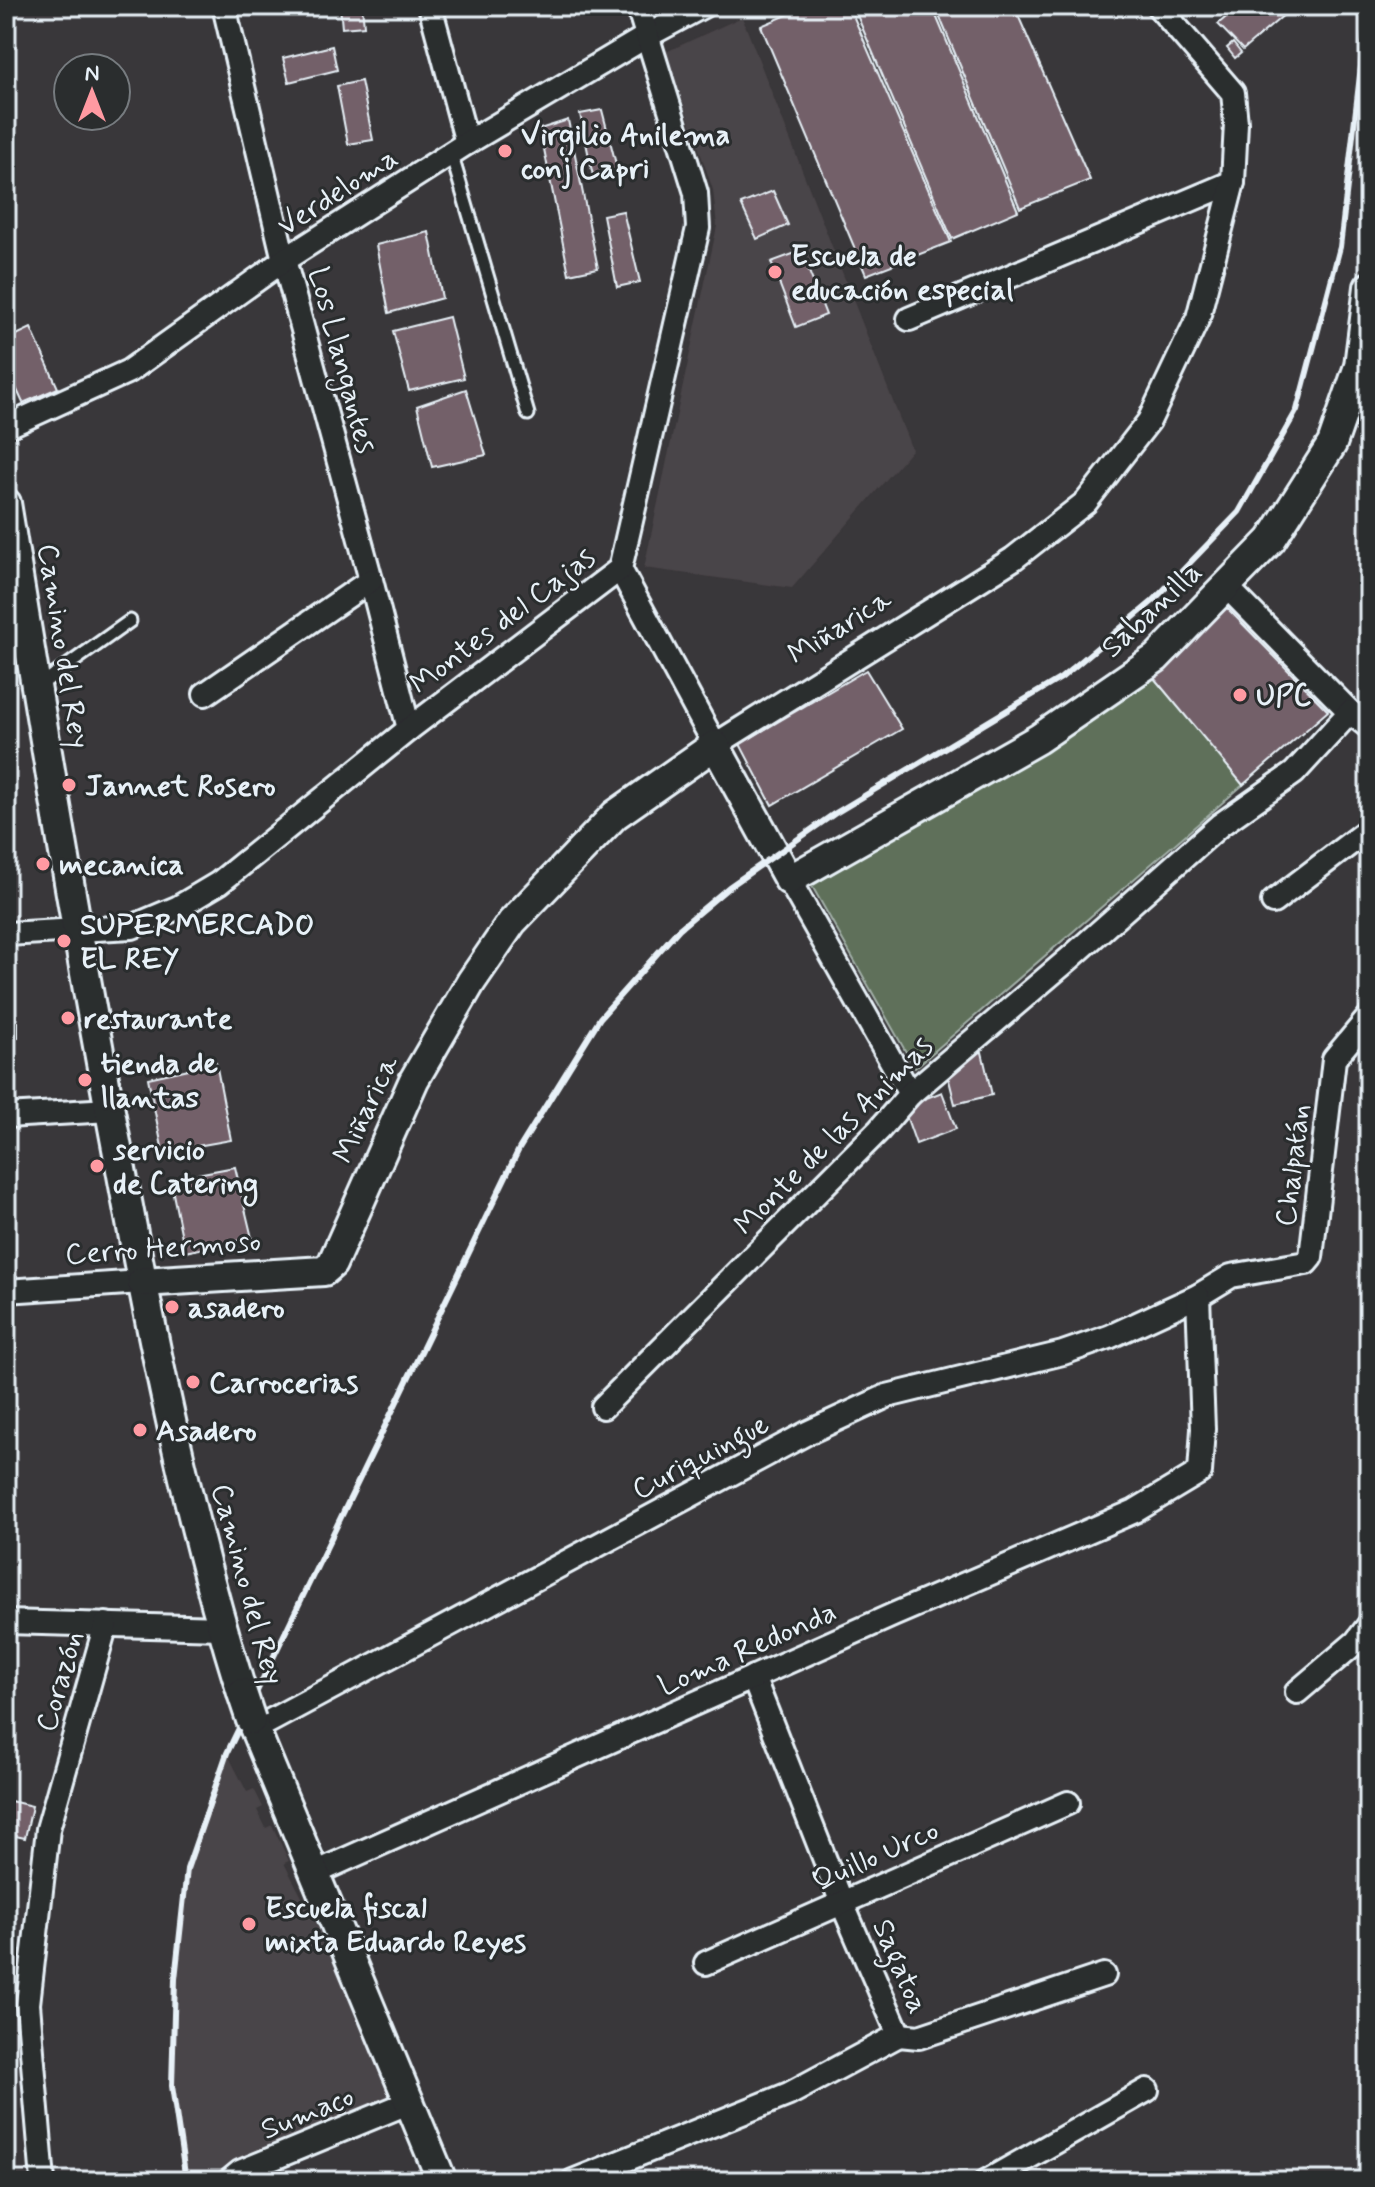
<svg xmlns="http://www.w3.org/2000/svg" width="1375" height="2187" font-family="Mynerve,sans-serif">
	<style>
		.built { fill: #4a4448 }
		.green { fill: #5e705a; stroke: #a3b0a9; stroke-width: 2 }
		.building { fill: #736169; stroke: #e8f1f8; stroke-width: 2 }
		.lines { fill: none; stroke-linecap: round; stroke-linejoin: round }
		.service-casing { stroke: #e8f1f8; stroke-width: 17 }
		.minor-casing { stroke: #e8f1f8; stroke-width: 28 }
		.tertiary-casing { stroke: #e8f1f8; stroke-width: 34 }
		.service { stroke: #2a2d2e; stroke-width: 11 }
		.minor { stroke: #2a2d2e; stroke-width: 22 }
		.tertiary { stroke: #2a2d2e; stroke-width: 28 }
		.rail { stroke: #e8f1f8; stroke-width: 6 }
		.tertiary-bridge-casing { stroke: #e8f1f8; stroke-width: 34; stroke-linecap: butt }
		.tertiary-bridge { stroke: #2a2d2e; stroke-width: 28 }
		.poi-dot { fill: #ff9aa2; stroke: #2a2d2e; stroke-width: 3 }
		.labels { text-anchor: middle; stroke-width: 6; stroke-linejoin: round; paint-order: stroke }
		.poi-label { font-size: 30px; font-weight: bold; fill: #e8f1f8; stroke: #2a2d2e; text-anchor: start }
		.street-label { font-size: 30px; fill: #e8f1f8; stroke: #2a2d2e }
	</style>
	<rect width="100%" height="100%" fill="#39373a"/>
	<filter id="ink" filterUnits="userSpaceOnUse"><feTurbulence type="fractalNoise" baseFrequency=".0125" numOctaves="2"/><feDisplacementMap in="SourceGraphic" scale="16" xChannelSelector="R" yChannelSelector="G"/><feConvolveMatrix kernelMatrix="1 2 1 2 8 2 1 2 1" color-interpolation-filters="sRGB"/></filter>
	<g filter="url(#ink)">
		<g class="built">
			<path d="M 742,17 L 912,450 L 792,588 L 644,568 L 717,226 L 713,190 L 666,52 Z"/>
			<path d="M 227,1753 L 247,1792 L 254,1789 L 263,1807 L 257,1810 L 266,1828 L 272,1825 L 289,1861 L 284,1863 L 410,2102 L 234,2181 L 186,2181 L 172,2086 L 175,1979 L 187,1869 Z"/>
		</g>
		<path class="green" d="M 1154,678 L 1243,785 L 915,1068 L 812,886 Z"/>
		<g class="building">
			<path d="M 340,6 L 362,6 L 364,26 L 342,28 Z"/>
			<path d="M 808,6 L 849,6 L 951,242 L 866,275 L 761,26 Z"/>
			<path d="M 853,6 L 932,6 L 1018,211 L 952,239 Z"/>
			<path d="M 935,6 L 1014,6 L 1090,180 L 1020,208 Z"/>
			<path d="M 1239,6 L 1278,6 L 1285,14 L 1243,50 L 1218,24 Z"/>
			<path d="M 1233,43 L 1241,53 L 1235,58 L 1227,48 Z"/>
			<path d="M 332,46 L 337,70 L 289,82 L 283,58 Z"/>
			<path d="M 361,81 L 373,140 L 348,144 L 337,86 Z"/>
			<path d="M 602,110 L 618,172 L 594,181 L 580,114 Z"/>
			<path d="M 568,120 L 598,268 L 569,274 L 540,129 Z"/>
			<path d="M 773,191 L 788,225 L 757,239 L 741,204 Z"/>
			<path d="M 623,211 L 640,282 L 617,287 L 603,215 Z"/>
			<path d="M 429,232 L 442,298 L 389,313 L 376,245 Z"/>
			<path d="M 801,251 L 826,315 L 796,327 L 771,262 Z"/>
			<path d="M 449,317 L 464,378 L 409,391 L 393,331 Z"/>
			<path d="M 31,328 L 58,388 L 23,403 L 6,366 L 6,340 Z"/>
			<path d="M 466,389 L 486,455 L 432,467 L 417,406 Z"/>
			<path d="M 1226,607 L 1328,711 L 1243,785 L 1154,678 Z"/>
			<path d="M 866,670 L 902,729 L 772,805 L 740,744 Z"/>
			<path d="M 6,1022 L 18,1022 L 18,1037 L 12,1037 L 13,1058 L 6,1058 Z"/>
			<path d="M 982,1052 L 992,1095 L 955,1104 L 946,1068 L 963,1064 L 961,1057 Z"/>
			<path d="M 216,1063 L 231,1140 L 163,1152 L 148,1078 Z"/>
			<path d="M 942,1092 L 956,1129 L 916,1144 L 903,1107 Z"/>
			<path d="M 235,1167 L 252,1238 L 185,1252 L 170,1179 Z"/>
			<path d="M 6,1800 L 32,1806 L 25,1838 L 6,1834 Z"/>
		</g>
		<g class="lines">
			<g class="service-casing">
				<g id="service">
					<path d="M 451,153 L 528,414"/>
					<path d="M 36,688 L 130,621"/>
				</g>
			</g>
			<g class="minor-casing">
				<g id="minor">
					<path d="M 224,6 L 284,260 L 371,580 L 409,729"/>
					<path d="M 430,6 L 467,143"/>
					<path d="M 909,319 L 1233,182"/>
					<path d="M 6,427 L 129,371 L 284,260 L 467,143 L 647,36 L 703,6"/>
					<path d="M 620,569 L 715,745 L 1013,559 L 1086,502 L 1149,421 L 1198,318 L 1233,182 L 1236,123 L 1233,93 L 1158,6"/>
					<path d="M 1226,586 L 1350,712 L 1369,727"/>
					<path d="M 205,694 L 371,580"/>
					<path d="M 789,880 L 910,1094"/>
					<path d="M 1273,902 L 1369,829"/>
					<path d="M 6,934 L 132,927 L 177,908 L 219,883 L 409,729 L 620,569 L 698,228 L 696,193 L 638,6"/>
					<path d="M 6,1116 L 110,1110"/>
					<path d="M 6,1291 L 142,1282"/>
					<path d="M 603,1407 L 879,1130 L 910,1094 L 1070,958 L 1220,825 L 1294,773 L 1350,712"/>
					<path d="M 6,1622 L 222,1628"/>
					<path d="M 753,1677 L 842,1903 L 899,2035"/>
					<path d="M 1297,1692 L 1356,1642 L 1369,1625"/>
					<path d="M 255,1729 L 807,1433 L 887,1396 L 1063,1353 L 1109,1337 L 1198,1296 L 1231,1276 L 1306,1263 L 1311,1257 L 1334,1059 L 1369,1017"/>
					<path d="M 315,1873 L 893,1615 L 1135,1511 L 1200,1472 L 1203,1429 L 1198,1296"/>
					<path d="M 706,1963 L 1068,1803"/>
					<path d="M 899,2035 L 919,2037 L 1104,1975"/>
					<path d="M 43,2181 L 28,2004 L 48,1829 L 106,1624"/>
					<path d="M 229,2181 L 240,2172 L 410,2102"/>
					<path d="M 573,2181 L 789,2094 L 899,2035"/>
					<path d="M 987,2181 L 1147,2090"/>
				</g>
			</g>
			<g class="tertiary-casing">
				<g id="tertiary">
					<path d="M 6,503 C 42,724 78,944 120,1164 C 153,1342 188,1520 242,1693"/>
					<path d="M 142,1282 L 324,1271 L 332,1264 L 414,1080 L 471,982 L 512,922 L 615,815 L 715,745 L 789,880 L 1038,739 L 1156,658 L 1271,540 L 1332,444 L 1359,366 L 1369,287"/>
					<path d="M 251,1720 L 442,2181"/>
				</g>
			</g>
			<use href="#service" class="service"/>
			<use href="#minor" class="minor"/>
			<use href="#tertiary" class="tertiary"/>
			<path class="rail" d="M 186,2181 L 172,2086 L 175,1979 L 187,1869 L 227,1753 L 519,1149 L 600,1018 L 679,929 L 729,887 L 834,814 L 1061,678 L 1153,601 L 1239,512 L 1297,410 L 1340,247 L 1368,6"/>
			<g class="tertiary-bridge-casing">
				<path id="tertiary-bridge" d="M 242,1693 L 251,1720"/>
			</g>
			<use href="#tertiary-bridge" class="tertiary-bridge"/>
		</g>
	</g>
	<g class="poi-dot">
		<circle cx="505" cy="151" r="8"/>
		<circle cx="775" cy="272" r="8"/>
		<circle cx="1240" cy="695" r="8"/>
		<circle cx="69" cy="785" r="8"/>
		<circle cx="43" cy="864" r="8"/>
		<circle cx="64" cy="941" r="8"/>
		<circle cx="68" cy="1018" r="8"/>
		<circle cx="85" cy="1080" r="8"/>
		<circle cx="97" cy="1166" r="8"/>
		<circle cx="172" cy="1307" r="8"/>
		<circle cx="193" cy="1382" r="8"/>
		<circle cx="140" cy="1430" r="8"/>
		<circle cx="249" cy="1924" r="8"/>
	</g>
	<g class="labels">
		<g class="poi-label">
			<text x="521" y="144">Virgilio Anilema<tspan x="521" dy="34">conj Capri</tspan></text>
			<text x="791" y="265">Escuela de<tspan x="791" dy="34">educación especial</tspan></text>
			<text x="1256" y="705">UPC</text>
			<text x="85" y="795">Jannet Rosero</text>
			<text x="59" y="874">mecanica</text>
			<text x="80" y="934">SUPERMERCADO<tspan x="80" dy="34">EL REY</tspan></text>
			<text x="84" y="1028">restaurante</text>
			<text x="101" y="1073">tienda de<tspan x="101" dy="34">llantas</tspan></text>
			<text x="113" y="1159">servicio<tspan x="113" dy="34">de Catering</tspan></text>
			<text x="188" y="1317">asadero</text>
			<text x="209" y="1392">Carrocerias</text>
			<text x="156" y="1440">Asadero</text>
			<text x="265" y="1917">Escuela fiscal<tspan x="265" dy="34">mixta Eduardo Reyes</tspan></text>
		</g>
		<g class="street-label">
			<text transform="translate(337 191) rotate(-33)" y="10">Verdeloma</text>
			<text transform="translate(343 360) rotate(75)" y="10">Los Llangantes</text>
			<text transform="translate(1151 609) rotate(-43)" y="10">Sabanilla</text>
			<text transform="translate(502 620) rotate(-37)" y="10">Montes del Cajas</text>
			<text transform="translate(839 626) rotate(-32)" y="10">Miñarica</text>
			<text transform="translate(64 646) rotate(81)" y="10">Camino del Rey</text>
			<text transform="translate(365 1109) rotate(-65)" y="10">Miñarica</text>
			<text transform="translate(833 1135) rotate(-45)" y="10">Monte de las Animas</text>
			<text transform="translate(1292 1165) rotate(-83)" y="10">Chalpatán</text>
			<text transform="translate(163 1247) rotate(-4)" y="10">Cerro Hermoso</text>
			<text transform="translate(700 1456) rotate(-28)" y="10">Curiquingue</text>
			<text transform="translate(248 1584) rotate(75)" y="10">Camino del Rey</text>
			<text transform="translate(747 1648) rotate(-24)" y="10">Loma Redonda</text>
			<text transform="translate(59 1681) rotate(-74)" y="10">Corazón</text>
			<text transform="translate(875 1855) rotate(-24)" y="10">Quillo Urco</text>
			<text transform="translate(901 1966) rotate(67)" y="10">Sagatoa</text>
			<text transform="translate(307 2112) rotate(-22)" y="10">Sumaco</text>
		</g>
	</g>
	<rect width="1375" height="2187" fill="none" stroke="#2a2d2e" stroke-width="32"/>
	<rect x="16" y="16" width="1343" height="2155" fill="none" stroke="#e8f1f8" stroke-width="3" filter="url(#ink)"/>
	<g transform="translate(92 92)"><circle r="38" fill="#2a2d2e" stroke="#767b7f" stroke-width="2"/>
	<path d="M0-6L14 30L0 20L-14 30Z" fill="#ff9aa2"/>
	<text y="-12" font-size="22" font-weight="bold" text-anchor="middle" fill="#e8f1f8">N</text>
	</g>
</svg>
